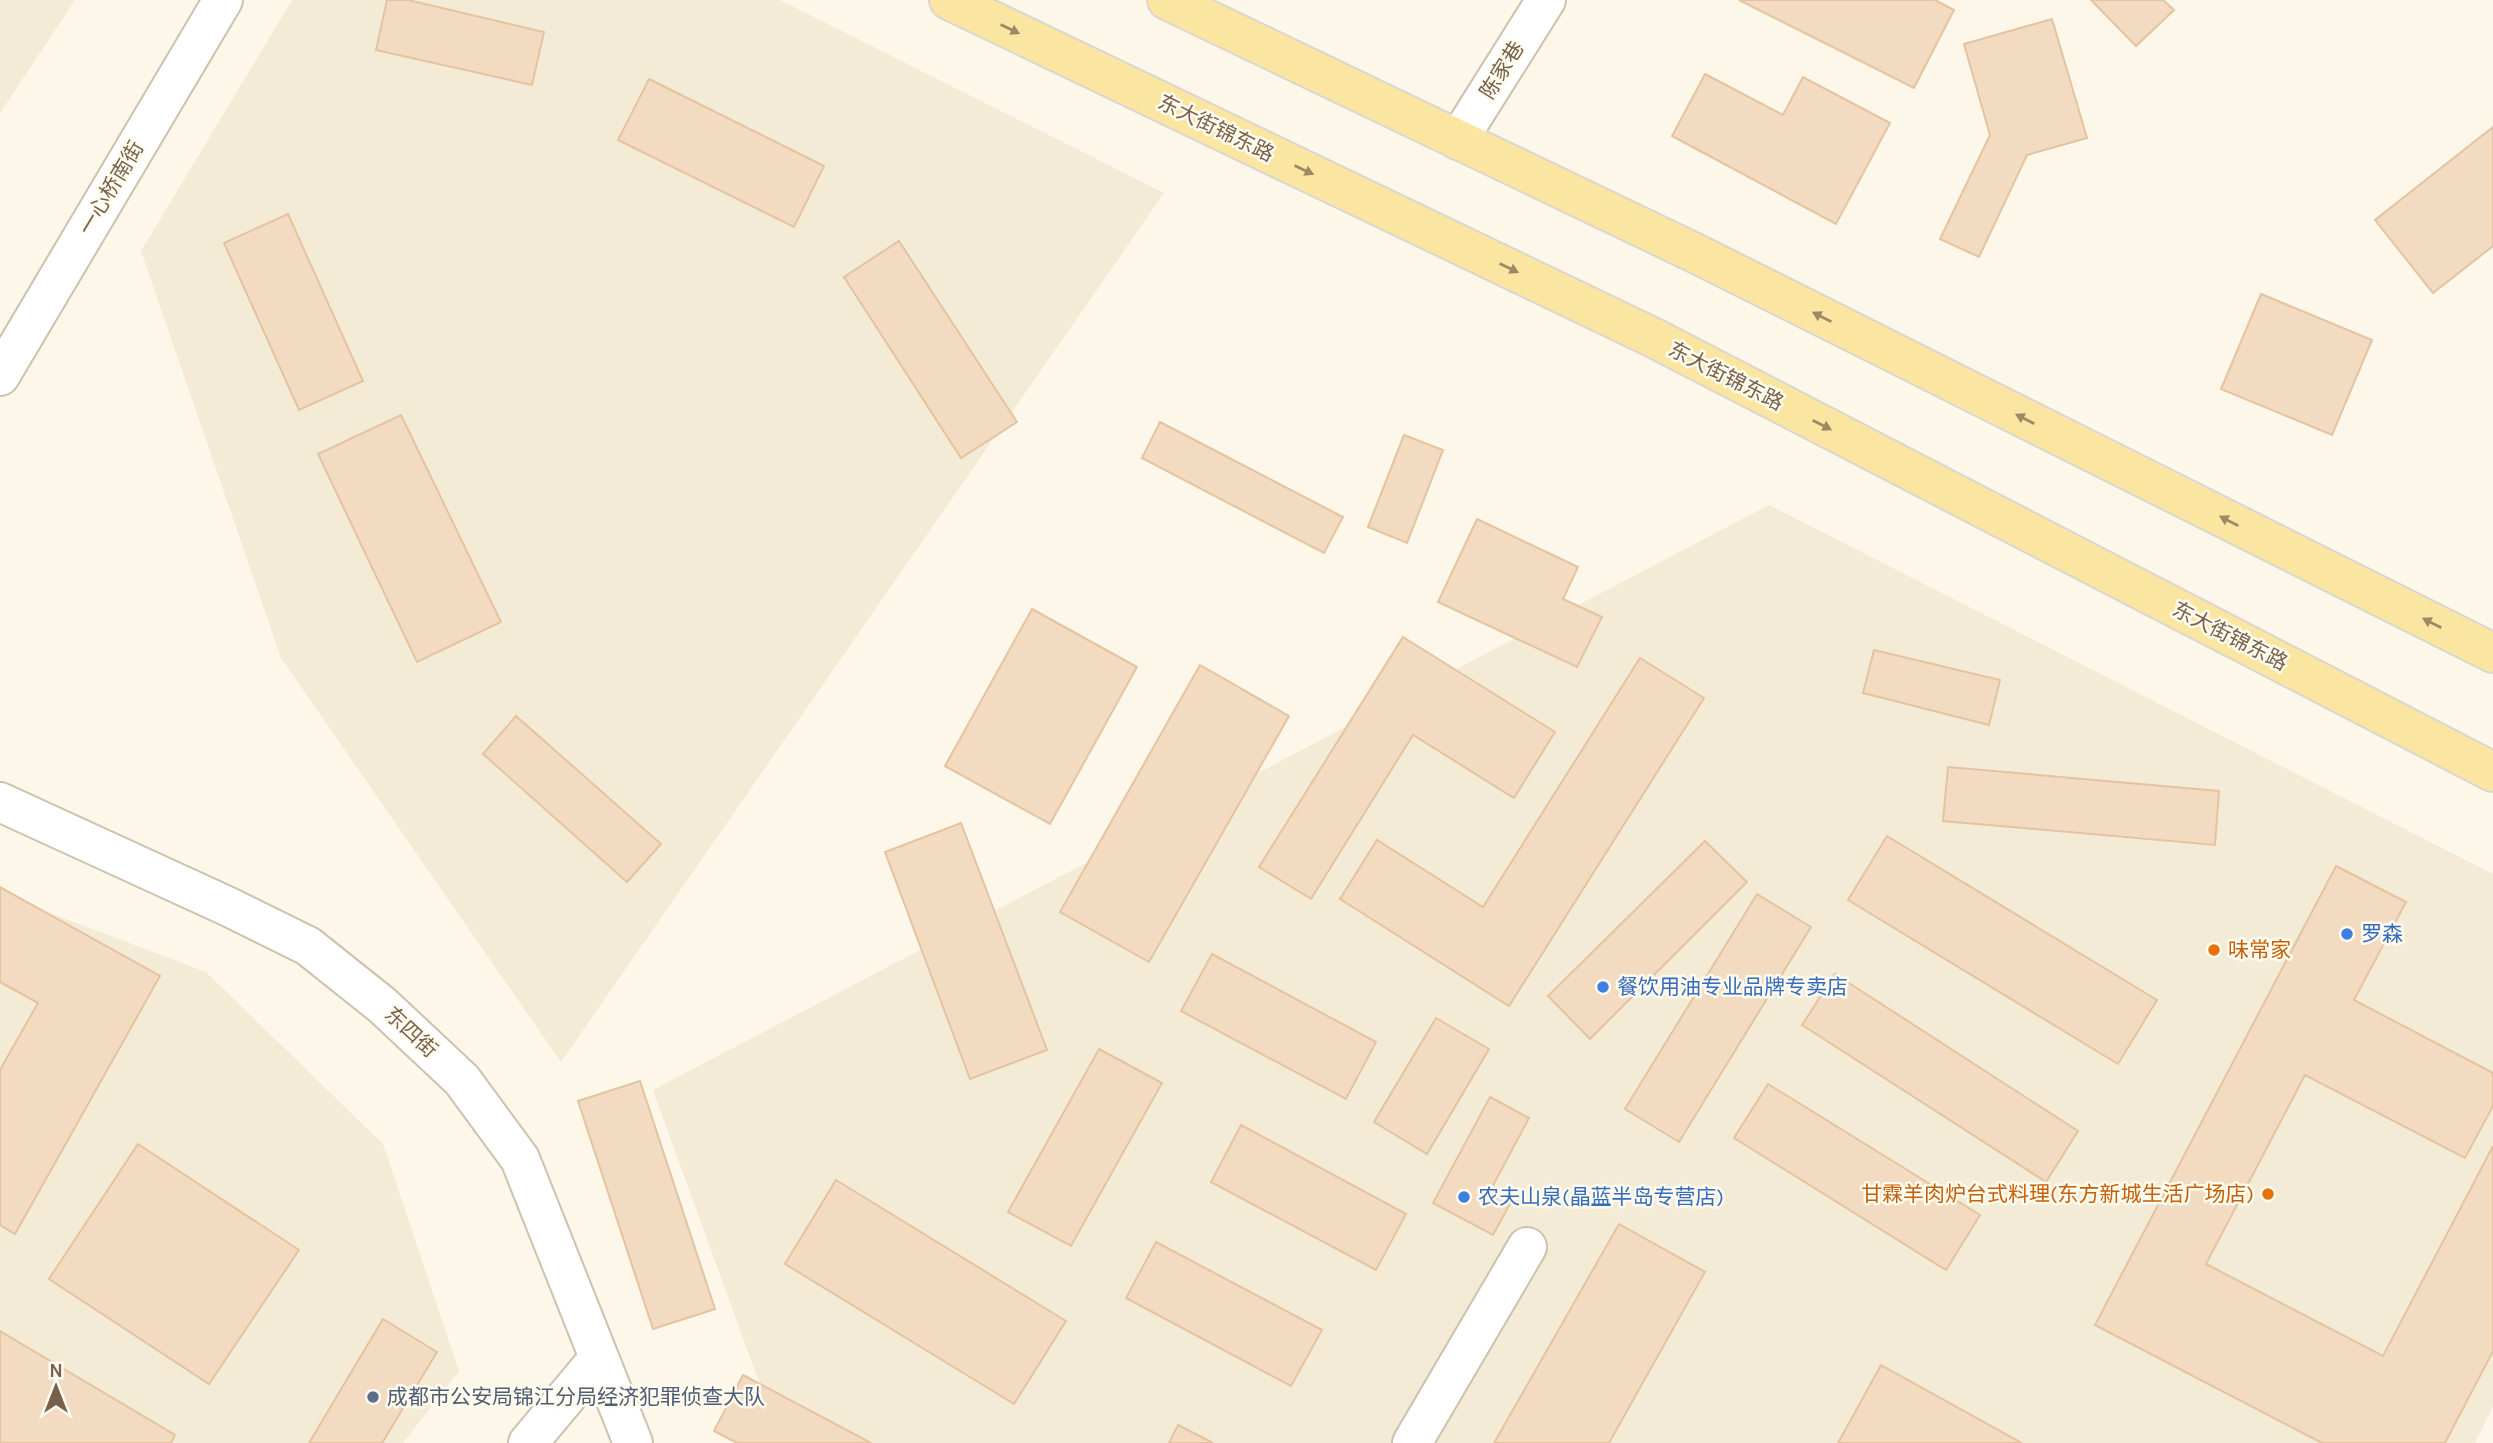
<svg xmlns="http://www.w3.org/2000/svg" width="2493" height="1443" font-family="Karla,'Noto Sans SC',sans-serif">
	<style>
		.residential { fill: #f4ebd6 }
		.building { fill: #f2dbc0; stroke: #e4c4a0; stroke-width: 2 }
		.lines { fill: none; stroke-linecap: round; stroke-linejoin: round }
		.minor-casing { stroke: #cec1ae; stroke-width: 42 }
		.major-casing { stroke: #dcd6d0; stroke-width: 42 }
		.minor { stroke: #fff; stroke-width: 38 }
		.major { stroke: #fae6a1; stroke-width: 38 }
		.oneway { fill: #9e8966 }
		.shop-dot { fill: #3f7fe0; stroke: #fffbee; stroke-width: 2.5 }
		.food-dot { fill: #e8710a; stroke: #fffbee; stroke-width: 2.5 }
		.service-dot { fill: #5c6f8a; stroke: #fffbee; stroke-width: 2.5 }
		.labels { text-anchor: middle; stroke-width: 5; stroke-linejoin: round; paint-order: stroke }
		.street-label { font-size: 21px; fill: #77614c; stroke: #fffbee }
		.shop-label { font-size: 21px; fill: #366cbe; stroke: #fffbee; text-anchor: start }
		.food-label { font-size: 21px; fill: #c56008; stroke: #fffbee; text-anchor: start }
		.service-label { font-size: 21px; fill: #4e5e75; stroke: #fffbee; text-anchor: start }
	</style>
	<rect width="100%" height="100%" fill="#fcf7e8"/>
	<g class="residential">
		<path d="M 0,0 L 75,0 L 0,113 Z"/>
		<path d="M 292,0 L 780,0 L 1164,193 L 561,1062 L 281,658 L 141,251 Z"/>
		<path d="M 1769,505 L 2493,874 L 2493,1406 L 2475,1443 L 781,1443 L 653,1090 Z"/>
		<path d="M 0,894 L 206,972 L 383,1144 L 459,1371 L 403,1443 L 0,1443 Z"/>
	</g>
	<g class="building">
		<path d="M 387,0 L 408,0 L 544,32 L 532,85 L 376,50 Z"/>
		<path d="M 1739,0 L 1935,0 L 1954,10 L 1914,88 Z"/>
		<path d="M 2091,0 L 2163,0 L 2174,10 L 2136,46 Z"/>
		<path d="M 2052,19 L 2087,138 L 2027,155 L 1979,257 L 1940,239 L 1990,135 L 1964,44 Z"/>
		<path d="M 1705,74 L 1783,115 L 1803,77 L 1890,123 L 1836,224 L 1672,136 Z"/>
		<path d="M 649,79 L 824,166 L 794,227 L 618,140 Z"/>
		<path d="M 2493,127 L 2493,246 L 2433,293 L 2375,220 Z"/>
		<path d="M 288,214 L 363,381 L 299,410 L 224,243 Z"/>
		<path d="M 899,241 L 1017,422 L 961,458 L 844,277 Z"/>
		<path d="M 2261,294 L 2372,340 L 2332,435 L 2221,389 Z"/>
		<path d="M 401,415 L 501,622 L 417,662 L 318,454 Z"/>
		<path d="M 1160,422 L 1343,517 L 1324,553 L 1142,458 Z"/>
		<path d="M 1404,435 L 1443,450 L 1407,543 L 1368,527 Z"/>
		<path d="M 1477,519 L 1578,567 L 1563,599 L 1602,617 L 1577,667 L 1438,602 Z"/>
		<path d="M 1032,609 L 1137,667 L 1050,824 L 945,766 Z"/>
		<path d="M 1403,637 L 1555,732 L 1514,798 L 1413,735 L 1311,899 L 1259,867 Z"/>
		<path d="M 1874,650 L 2000,680 L 1989,725 L 1863,693 Z"/>
		<path d="M 1640,658 L 1704,698 L 1509,1006 L 1340,899 L 1377,840 L 1483,907 Z"/>
		<path d="M 1200,665 L 1289,716 L 1149,962 L 1060,912 Z"/>
		<path d="M 516,716 L 661,844 L 627,882 L 483,754 Z"/>
		<path d="M 1948,767 L 2219,791 L 2215,845 L 1943,821 Z"/>
		<path d="M 961,823 L 1047,1050 L 970,1079 L 885,852 Z"/>
		<path d="M 1887,836 L 2157,1000 L 2118,1064 L 1848,900 Z"/>
		<path d="M 1705,841 L 1747,882 L 1590,1039 L 1548,996 Z"/>
		<path d="M 2336,866 L 2406,902 L 2354,1000 L 2493,1073 L 2493,1106 L 2465,1158 L 2305,1075 L 2206,1264 L 2383,1356 L 2493,1146 L 2493,1351 L 2445,1443 L 2322,1443 L 2095,1325 Z"/>
		<path d="M 0,887 L 160,976 L 15,1234 L 0,1225 L 0,1070 L 38,1003 L 0,982 Z"/>
		<path d="M 1757,894 L 1811,927 L 1679,1142 L 1625,1109 Z"/>
		<path d="M 1212,954 L 1376,1042 L 1346,1099 L 1181,1011 Z"/>
		<path d="M 1835,974 L 2078,1131 L 2046,1182 L 1802,1025 Z"/>
		<path d="M 1436,1018 L 1489,1049 L 1427,1154 L 1374,1122 Z"/>
		<path d="M 1099,1049 L 1162,1083 L 1071,1246 L 1008,1212 Z"/>
		<path d="M 640,1081 L 715,1309 L 653,1329 L 578,1101 Z"/>
		<path d="M 1768,1084 L 1980,1215 L 1946,1270 L 1734,1138 Z"/>
		<path d="M 1490,1097 L 1529,1118 L 1490,1191 L 1511,1202 L 1493,1235 L 1433,1203 Z"/>
		<path d="M 1241,1125 L 1406,1214 L 1376,1270 L 1211,1182 Z"/>
		<path d="M 138,1144 L 299,1250 L 209,1384 L 49,1279 Z"/>
		<path d="M 836,1180 L 1066,1321 L 1014,1404 L 785,1264 Z"/>
		<path d="M 1619,1224 L 1705,1272 L 1609,1443 L 1494,1443 Z"/>
		<path d="M 1156,1242 L 1322,1330 L 1291,1386 L 1126,1298 Z"/>
		<path d="M 383,1319 L 437,1352 L 382,1443 L 309,1443 Z"/>
		<path d="M 0,1331 L 175,1435 L 171,1443 L 0,1443 Z"/>
		<path d="M 1881,1365 L 2022,1443 L 1838,1443 Z"/>
		<path d="M 743,1375 L 871,1443 L 737,1443 L 714,1431 Z"/>
		<path d="M 1178,1425 L 1213,1443 L 1169,1443 Z"/>
	</g>
	<g class="lines">
		<g class="minor-casing">
			<g id="minor">
				<path d="M 1458,140 L 1546,0"/>
				<path d="M 0,376 L 223,0"/>
				<path d="M 0,802 L 229,907 L 308,946 L 382,1005 L 462,1080 L 520,1159 L 633,1443"/>
				<path d="M 528,1443 L 598,1359"/>
				<path d="M 1412,1443 L 1527,1247"/>
			</g>
		</g>
		<g class="major-casing">
			<g id="major">
				<path d="M 949,0 L 1652,337 L 2493,772"/>
				<path d="M 1167,0 L 1699,255 L 2493,653"/>
			</g>
		</g>
		<use href="#minor" class="minor"/>
		<use href="#major" class="major"/>
	</g>
	<defs><path id="oneway-solid" d="M-6-.8H1V-3.2L6.5 0L1 3.2V.8H-6Z" transform="scale(1.75)"/></defs>
	<g class="oneway">
		<use href="#oneway-solid" transform="translate(1010 29) rotate(26)"/>
		<use href="#oneway-solid" transform="translate(1304 170) rotate(25)"/>
		<use href="#oneway-solid" transform="translate(1509 268) rotate(26)"/>
		<use href="#oneway-solid" transform="translate(1822 317) rotate(-153)"/>
		<use href="#oneway-solid" transform="translate(2025 419) rotate(-153)"/>
		<use href="#oneway-solid" transform="translate(1822 425) rotate(27)"/>
		<use href="#oneway-solid" transform="translate(2229 521) rotate(-153)"/>
		<use href="#oneway-solid" transform="translate(2432 623) rotate(-153)"/>
	</g>
	<g class="shop-dot">
		<circle cx="2347" cy="934" r="7"/>
		<circle cx="1603" cy="987" r="7"/>
		<circle cx="1464" cy="1197" r="7"/>
	</g>
	<g class="food-dot">
		<circle cx="2214" cy="950" r="7"/>
		<circle cx="2268" cy="1194" r="7"/>
	</g>
	<circle class="service-dot" cx="373" cy="1397" r="7"/>
	<g class="labels">
		<g class="street-label">
			<text transform="translate(1502 70) rotate(-58)" y="7">陈家巷</text>
			<text transform="translate(1216 128) rotate(26)" y="7">东大街锦东路</text>
			<text transform="translate(111 188) rotate(-59)" y="7">一心桥南街</text>
			<text transform="translate(1726 376) rotate(27)" y="7">东大街锦东路</text>
			<text transform="translate(2230 636) rotate(27)" y="7">东大街锦东路</text>
			<text transform="translate(411 1032) rotate(43)" y="7">东四街</text>
		</g>
		<g class="shop-label">
			<text x="2361" y="941">罗森</text>
			<text x="1617" y="994">餐饮用油专业品牌专卖店</text>
			<text x="1478" y="1204">农夫山泉(晶蓝半岛专营店)</text>
		</g>
		<g class="food-label">
			<text x="2228" y="957">味常家</text>
			<text x="2254" y="1201" text-anchor="end">甘霖羊肉炉台式料理(东方新城生活广场店)</text>
		</g>
		<g class="service-label">
			<text x="387" y="1404">成都市公安局锦江分局经济犯罪侦查大队</text>
		</g>
	</g>
	<g transform="translate(56 1387)" stroke="#fffbee" stroke-width="5" paint-order="stroke">
	<path d="M0-5L12 26L0 18L-12 26Z" fill="#77614c"/>
	<text y="-10" font-size="19" font-weight="bold" text-anchor="middle" fill="#77614c">N</text>
	</g>
</svg>
